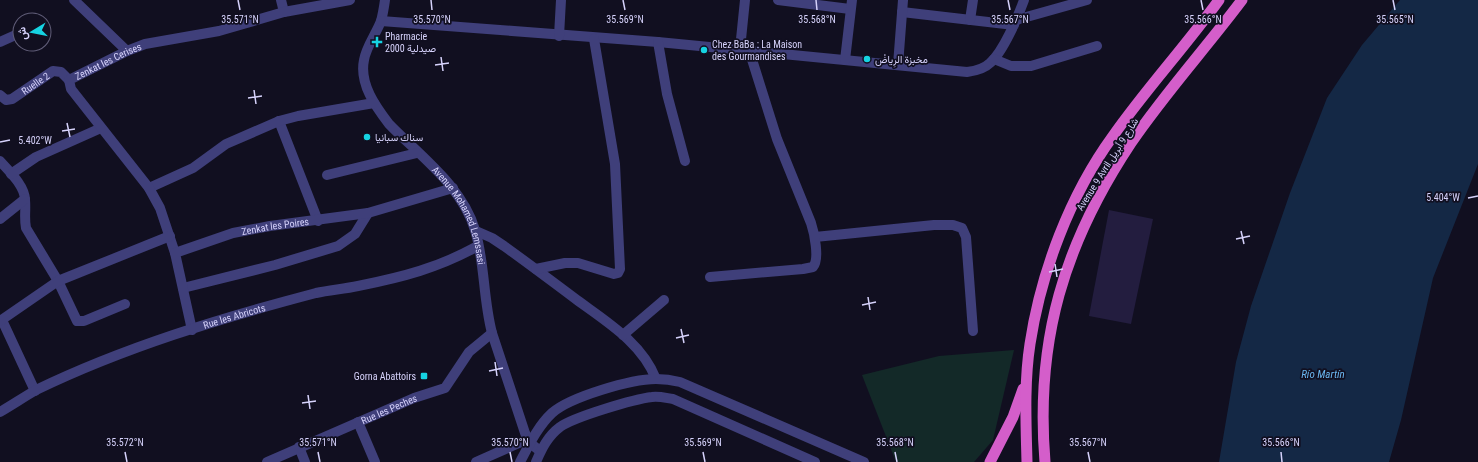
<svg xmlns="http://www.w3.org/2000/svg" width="1478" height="462" font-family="'Roboto Condensed',Vazirmatn,sans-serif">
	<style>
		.green { fill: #132928 }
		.water { fill: #142845 }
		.building { fill: #231d3f }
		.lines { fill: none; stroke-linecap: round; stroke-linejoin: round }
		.minor { stroke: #3f3f7a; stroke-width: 10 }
		.trunk { stroke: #d45eca; stroke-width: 11 }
		.ticks { fill: none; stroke: #d6d2fb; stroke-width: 1.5 }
		.poi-dot { fill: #16d3e2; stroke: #110f20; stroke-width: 1.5 }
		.labels { text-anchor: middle; stroke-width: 3.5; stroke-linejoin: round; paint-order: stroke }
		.poi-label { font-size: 10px; fill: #d6d2fb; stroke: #110f20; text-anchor: start }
		.street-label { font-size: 10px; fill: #d6d2fb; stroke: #110f20 }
		.water-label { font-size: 11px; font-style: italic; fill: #6ab6f0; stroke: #110f20 }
		.ticks-label { font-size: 10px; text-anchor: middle; fill: #d6d2fb; stroke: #110f20; stroke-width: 3.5; stroke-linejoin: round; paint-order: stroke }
	</style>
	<rect width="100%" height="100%" fill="#110f20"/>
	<path class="green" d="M 1014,350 L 993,440 L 974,462 L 896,462 L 862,375 L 939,356 Z"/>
	<path class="water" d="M 1400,0 L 1478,0 L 1478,164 L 1433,278 L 1401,420 L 1389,462 L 1219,462 L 1236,362 L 1251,306 L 1290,193 L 1327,98 L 1362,45 Z"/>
	<path class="building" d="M 1109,210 L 1153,219 L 1131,324 L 1089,316 Z"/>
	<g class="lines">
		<g class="minor">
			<path d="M 74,0 L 127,51"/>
			<path d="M 281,0 L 284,12"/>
			<path id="s1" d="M 385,0 C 384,7 383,14 381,21 C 376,34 366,47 364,60 C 359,84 376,107 389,124 C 420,156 462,186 475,230 C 485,263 483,299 492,333 L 525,433 L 530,443 L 540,451"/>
			<path d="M 778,0 L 850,9"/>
			<path d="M 902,12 L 1014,25"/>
			<path d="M 970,20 L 973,0"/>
			<path d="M 1016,20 L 1087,0"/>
			<path d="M 381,21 L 658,42 L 967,72 C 975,71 984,69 990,63 C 1003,52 1018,17 1024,0"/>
			<path d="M 559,36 L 561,0"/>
			<path d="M 0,42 L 20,33"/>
			<path d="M 658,42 L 667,94 L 685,161"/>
			<path d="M 740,49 L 745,0"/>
			<path d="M 994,59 L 1011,66 L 1031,66 L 1097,46"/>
			<path d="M 845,60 L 852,0"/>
			<path d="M 898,65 L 903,0"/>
			<path id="s2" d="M 0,95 L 6,100 L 12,99 L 53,71 L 61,72 L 69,80"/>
			<path d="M 279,121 L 318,221"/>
			<path d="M 0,161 C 9,171 25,186 25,200 C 26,210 24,218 26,228 L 58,281 L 77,321 L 84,321 L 125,304"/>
			<path d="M 11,174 L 36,157 L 101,128"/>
			<path d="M 327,175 L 417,153"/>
			<path d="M 149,188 L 193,168 L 226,144 L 279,121 L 298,116 L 374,103"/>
			<path d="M 0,219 L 25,199"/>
			<path d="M 476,231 L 492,238 L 504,246 C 529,264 553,282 577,300 C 607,322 642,343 656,379"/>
			<path d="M 815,237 L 934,225 L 953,225 L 962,228 L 966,237 L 973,331"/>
			<path id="s3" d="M 175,253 L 160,208 L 149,188 L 71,89 L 69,80 L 127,51 L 145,44 L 219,31 L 284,12 L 350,0"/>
			<path d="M 536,269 L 565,263 L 578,263 L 614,274 L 618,273 L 620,269 L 615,164 L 594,39"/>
			<path d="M 710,277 L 803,269 L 813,267 C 820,259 814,232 811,223 L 777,139 L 749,50"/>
			<path d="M 183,288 L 275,265 L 338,246 L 355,234 L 368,213"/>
			<path d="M 2,320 L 35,391"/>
			<path d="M 0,321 L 58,281 L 170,236"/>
			<path id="s4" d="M 192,330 L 175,253 L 233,233 L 270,226 L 368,213 L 453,188"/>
			<path d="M 623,335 L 664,300"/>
			<path id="s5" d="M 0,412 C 12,405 24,397 36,390 C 125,347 221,318 316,293 C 330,290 344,289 358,286 C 403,277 438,268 478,246"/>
			<path d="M 358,422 L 375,462"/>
			<path d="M 299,447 L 305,462"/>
			<path id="s6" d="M 267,462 L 414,398 L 445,388 L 469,352 L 492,333"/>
			<path d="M 476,462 L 528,439"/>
			<path d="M 520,462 C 529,445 538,426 552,413 C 570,397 631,379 656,379 C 665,379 672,380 680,382 L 864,462"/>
			<path d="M 536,462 C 542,448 548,436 560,427 C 574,417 634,399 652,397 C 659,396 666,398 673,399 L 815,462"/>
		</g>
		<g class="trunk">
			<path d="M 990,462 L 1013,417 L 1023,389"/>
			<path d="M 1027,462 C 1026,423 1024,383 1030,344 C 1041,272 1070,195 1113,136 C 1146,89 1185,47 1219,0"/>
			<path d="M 1045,462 C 1035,340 1064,244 1131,143 C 1165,93 1206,48 1242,0"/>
		</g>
	</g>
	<path class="ticks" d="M 238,0 L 240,10M 431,0 L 432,10M 623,0 L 625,10M 816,0 L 817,10M 1008,0 L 1010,10M 1201,0 L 1203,10M 1393,0 L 1395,10M 441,57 L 443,71M 435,65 L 449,63M 254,90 L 256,104M 248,98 L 262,96M 67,123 L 70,137M 62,131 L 75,129M 0,142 L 10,140M 1468,198 L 1478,196M 1241,231 L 1244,244M 1236,239 L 1250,236M 1055,264 L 1057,277M 1049,272 L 1063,269M 868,297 L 870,310M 862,305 L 876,302M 681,329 L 684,343M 676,338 L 689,335M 495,362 L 497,376M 489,371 L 503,368M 308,395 L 310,409M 302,403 L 316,401M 125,452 L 127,462M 318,452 L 320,462M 510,452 L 512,462M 703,452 L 705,462M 895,452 L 897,462M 1088,452 L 1090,462M 1281,452 L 1282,462"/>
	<g class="poi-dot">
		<path d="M375 36h4v4h4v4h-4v4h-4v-4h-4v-4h4z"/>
		<circle cx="704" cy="50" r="4"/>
		<circle cx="867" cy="59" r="4"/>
		<circle cx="367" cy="137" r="4"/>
		<rect x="420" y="372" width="8" height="8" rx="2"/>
	</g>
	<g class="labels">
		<g class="poi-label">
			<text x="385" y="40">Pharmacie<tspan x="385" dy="12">2000 صيدلية</tspan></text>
			<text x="712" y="48">Chez BaBa : La Maison<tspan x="712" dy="12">des Gourmandises</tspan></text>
			<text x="875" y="63">مخبزة الرِياضْ</text>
			<text x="375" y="141">سناك سبانيا</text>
			<text x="416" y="380" text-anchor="end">Gorna Abattoirs</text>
		</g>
		<g class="street-label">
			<text dy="4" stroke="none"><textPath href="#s3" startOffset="249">Zenkat les Cerises</textPath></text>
			<text dy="4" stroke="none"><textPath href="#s2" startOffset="42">Ruelle 2</textPath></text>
			<text transform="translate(1107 164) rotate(-58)" y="4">Avenue 9 Avril شارع 9 أبريل</text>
			<text dy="4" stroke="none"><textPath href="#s1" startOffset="253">Avenue Mohamed Lemssasi</textPath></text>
			<text dy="4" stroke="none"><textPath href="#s4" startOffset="183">Zenkat les Poires</textPath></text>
			<text dy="4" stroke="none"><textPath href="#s5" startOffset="254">Rue les Abricots</textPath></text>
			<text dy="4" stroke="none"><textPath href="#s6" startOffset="133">Rue les Peches</textPath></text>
		</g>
		<g class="water-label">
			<text x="1323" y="378">Río Martín</text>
		</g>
	</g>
	<g class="ticks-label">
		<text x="240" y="23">35.571°N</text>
		<text x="432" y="23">35.570°N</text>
		<text x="625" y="23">35.569°N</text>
		<text x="817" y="23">35.568°N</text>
		<text x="1010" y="23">35.567°N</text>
		<text x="1203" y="23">35.566°N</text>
		<text x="1395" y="23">35.565°N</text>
		<text x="35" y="144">5.402°W</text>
		<text x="1443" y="201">5.404°W</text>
		<text x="125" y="446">35.572°N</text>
		<text x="318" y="446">35.571°N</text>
		<text x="510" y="446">35.570°N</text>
		<text x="703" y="446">35.569°N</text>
		<text x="895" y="446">35.568°N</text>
		<text x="1088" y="446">35.567°N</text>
		<text x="1281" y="446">35.566°N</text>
	</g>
	<g transform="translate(32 32) rotate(260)"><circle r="19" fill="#110f20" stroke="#605d78"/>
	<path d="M0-3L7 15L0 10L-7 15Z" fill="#16d3e2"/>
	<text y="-6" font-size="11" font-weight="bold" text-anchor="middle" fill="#d6d2fb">ش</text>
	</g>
</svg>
